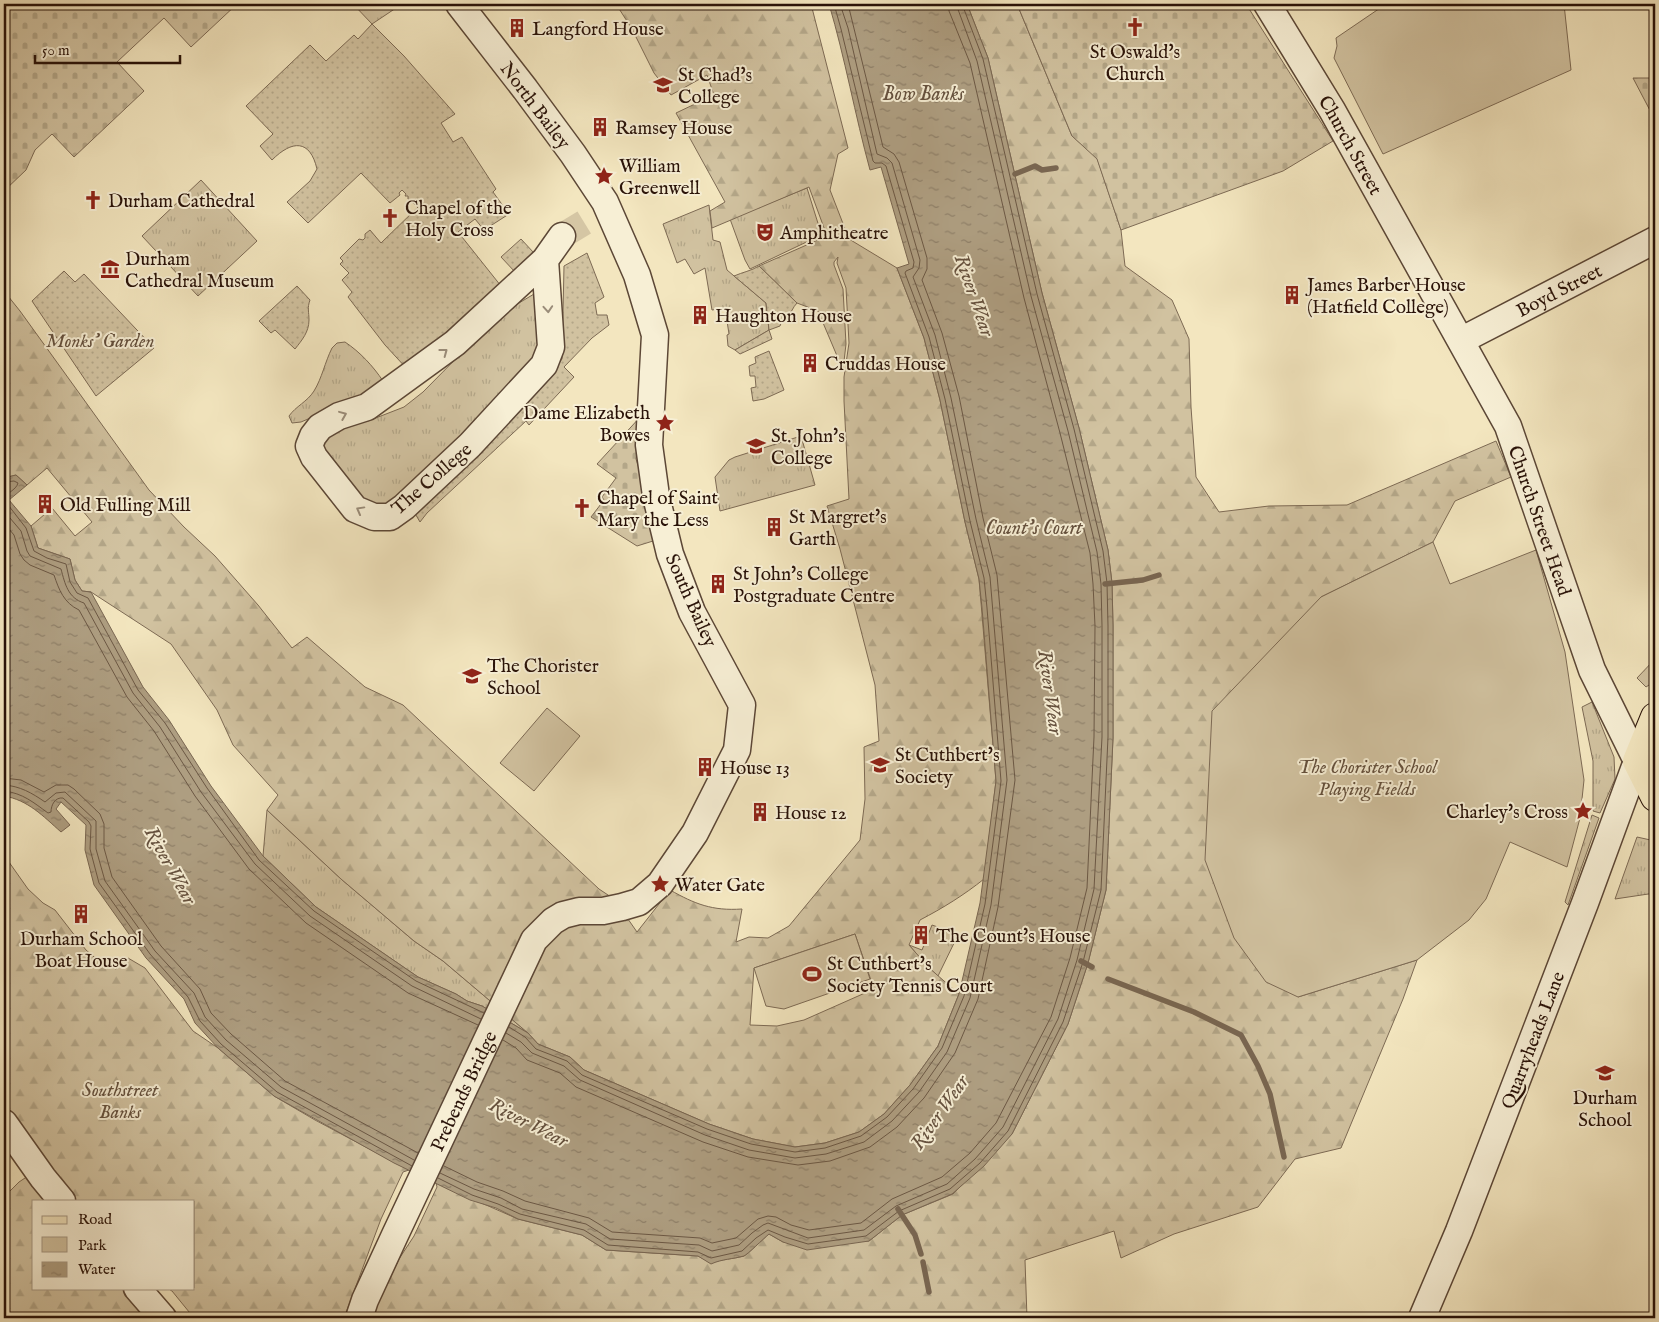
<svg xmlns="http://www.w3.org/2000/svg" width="1659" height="1322" font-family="'IM FELL English',serif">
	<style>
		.grass { fill: url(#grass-tufts); stroke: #7d6a54 }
		.forest { fill: url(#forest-firs); stroke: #7d6a54; fill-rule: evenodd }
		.cemetery { fill: url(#cemetery-stones); stroke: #7d6a54 }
		.park { fill: #d1c2a0; stroke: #7d6a54 }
		.garden { fill: url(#garden-dots); stroke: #7d6a54 }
		.water { fill: url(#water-ripples); stroke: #796651 }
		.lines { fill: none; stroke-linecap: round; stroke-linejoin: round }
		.shore { stroke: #6c5844; stroke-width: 1 }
		.stream { stroke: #796651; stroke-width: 5.5 }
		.minor-tunnel { stroke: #d5c6a4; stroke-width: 26; stroke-dasharray: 26 13; stroke-linecap: butt }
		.minor-casing { stroke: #5c4736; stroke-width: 29 }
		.major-casing { stroke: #291208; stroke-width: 30 }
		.minor { stroke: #f7efd5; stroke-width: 26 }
		.major { stroke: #f3e6bf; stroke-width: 28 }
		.oneway { stroke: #9a8c79 }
		.labels { text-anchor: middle; stroke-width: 4; stroke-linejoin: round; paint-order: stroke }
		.poi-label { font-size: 19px; fill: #291208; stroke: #f7efd5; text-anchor: start }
		.street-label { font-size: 19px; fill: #291208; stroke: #f7efd5 }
		.park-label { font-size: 19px; font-style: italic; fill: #64503d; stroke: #f7efd5 }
		.water-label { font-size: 20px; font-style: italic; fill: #65513e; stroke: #f7efd5 }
	</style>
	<defs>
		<pattern id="grass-tufts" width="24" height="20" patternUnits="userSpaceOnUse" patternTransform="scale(1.25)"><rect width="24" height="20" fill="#d1c2a0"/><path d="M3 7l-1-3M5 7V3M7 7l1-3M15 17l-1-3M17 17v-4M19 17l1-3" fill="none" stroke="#b3a688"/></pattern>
		<pattern id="forest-firs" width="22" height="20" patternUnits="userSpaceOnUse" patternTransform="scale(1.25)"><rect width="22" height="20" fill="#d1c2a0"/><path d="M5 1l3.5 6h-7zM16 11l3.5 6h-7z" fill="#b3a688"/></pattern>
		<pattern id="cemetery-stones" width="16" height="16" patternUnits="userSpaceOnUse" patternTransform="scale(1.25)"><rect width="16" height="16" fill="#d1c2a0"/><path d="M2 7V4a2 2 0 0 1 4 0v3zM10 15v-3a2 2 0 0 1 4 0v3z" fill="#b3a688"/></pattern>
		<pattern id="garden-dots" width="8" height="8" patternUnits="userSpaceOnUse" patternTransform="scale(1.25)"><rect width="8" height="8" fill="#d1c2a0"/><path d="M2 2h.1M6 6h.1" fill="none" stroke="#b3a688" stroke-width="1.8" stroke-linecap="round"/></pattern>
		<pattern id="water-ripples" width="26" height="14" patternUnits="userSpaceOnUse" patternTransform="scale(1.25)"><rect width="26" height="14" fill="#ae9e81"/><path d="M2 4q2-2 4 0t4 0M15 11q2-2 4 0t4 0" fill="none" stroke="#8e7f68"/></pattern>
	</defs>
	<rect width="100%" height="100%" fill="#f3e6bf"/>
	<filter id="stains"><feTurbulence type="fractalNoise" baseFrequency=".004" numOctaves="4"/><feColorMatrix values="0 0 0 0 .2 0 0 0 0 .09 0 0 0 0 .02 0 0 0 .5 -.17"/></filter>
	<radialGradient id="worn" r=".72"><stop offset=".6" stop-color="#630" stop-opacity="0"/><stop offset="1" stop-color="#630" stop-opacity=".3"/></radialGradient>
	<g class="grass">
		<path d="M 353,4 L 402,4 L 372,24 Z"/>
		<path d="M 201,180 L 257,241 L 198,296 L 142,236 Z"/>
		<path d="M 807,188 L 821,233 L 819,236 L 750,269 L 745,260 L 730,219 Z"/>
		<path d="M 709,205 L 713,240 L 720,242 L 727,270 L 766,303 L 769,330 L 735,350 L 728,346 L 727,335 L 729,334 L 725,308 L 712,310 L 705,268 L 694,274 L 685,259 L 677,263 L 663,224 Z"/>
		<path d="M 534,294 L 539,295 L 542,311 L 536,359 L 391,506 L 367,507 L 323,450 L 323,440 L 346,425 L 368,421 L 404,407 L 423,392 L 499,315 Z"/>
		<path d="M 345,342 C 360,352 373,366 383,381 L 382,390 L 315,416 L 301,422 L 292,423 L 289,416 C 296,406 307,402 314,391 C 322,378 325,362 332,348 L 337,343 Z"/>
		<path d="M 801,436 L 815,485 L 720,511 L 715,477 L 729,460 L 735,457 Z"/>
		<path d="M 1655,659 L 1655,681 L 1646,687 L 1637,678 Z"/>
		<path d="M 1592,702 L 1614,757 L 1615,779 L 1600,813 L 1593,811 L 1593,761 L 1582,707 Z"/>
		<path d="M 267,810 L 341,879 L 414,941 L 443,961 L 528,1033 L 482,1006 L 467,1001 L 456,994 L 418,977 L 316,907 L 263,856 Z"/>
		<path d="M 1592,815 L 1599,818 L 1568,905 L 1565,902 Z"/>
		<path d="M 1637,837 L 1655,841 L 1655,893 L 1615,899 Z"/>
		<path d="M 932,925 L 949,931 L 957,937 L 938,976 L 928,967 L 909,945 L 922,950 Z"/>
	</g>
	<g class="forest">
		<path d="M 616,4 L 811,4 L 848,148 L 838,154 L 830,190 L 849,239 L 897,268 L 924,338 L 940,400 L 965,522 L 979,579 L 996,781 L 984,879 C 964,895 943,908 920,920 L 909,945 L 928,967 L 959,994 L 938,1046 L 910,1085 L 884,1114 L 859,1132 L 825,1143 L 795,1147 L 753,1139 L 709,1124 L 584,1070 L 570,1057 L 538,1044 L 528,1033 L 443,961 L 414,941 L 341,879 L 267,810 L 278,795 L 233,745 L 217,710 L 171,644 L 91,592 L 82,591 L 75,580 L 70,559 L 38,548 L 31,526 L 52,508 L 75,536 L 92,522 L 47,468 L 27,485 L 16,475 L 4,478 L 4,291 L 20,311 L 149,490 L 184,527 L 215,556 L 258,605 L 292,648 L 307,637 L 365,687 L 403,705 L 599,889 L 614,899 L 637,932 L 670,890 C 695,904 712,911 742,909 L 736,942 L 749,937 L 768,938 L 789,926 L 860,840 L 865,799 L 864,747 L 879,741 L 875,685 L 840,549 L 827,506 L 849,499 L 844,401 L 844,377 L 849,343 L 846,288 L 837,263 L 838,257 L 834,262 L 834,265 L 843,289 L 846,344 L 843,370 L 818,311 L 797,303 L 759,266 L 827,236 L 809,187 L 712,228 L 710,211 L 725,202 L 676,113 L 714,95 L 707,75 L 671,95 L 654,73 L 632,29 ZM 855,934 L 874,989 L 804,1020 L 777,1026 L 750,1025 L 754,968 Z"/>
		<path d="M 967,4 L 1017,4 L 1072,136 L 1097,158 L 1121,230 L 1125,266 L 1172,300 L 1189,339 L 1191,407 L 1196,477 L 1219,512 L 1269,506 L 1347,505 L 1496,441 L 1511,477 L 1455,501 L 1433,542 L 1321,597 L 1298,997 L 1417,960 L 1403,999 L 1341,1148 L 1295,1159 L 1258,1207 L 1174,1234 L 1121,1258 L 1114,1231 L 1025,1260 L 1027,1318 L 371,1318 L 399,1259 L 414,1236 L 437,1187 L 436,1183 L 518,1219 L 582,1235 L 606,1250 L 698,1256 L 711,1263 C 722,1259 733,1259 744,1256 C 748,1254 763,1239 769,1234 L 783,1242 L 869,1241 L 902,1215 L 953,1194 L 1012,1134 L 1068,1024 L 1088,963 L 1106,890 L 1113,738 L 1113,626 L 1112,583 L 1108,550 L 1079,428 L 1042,293 L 988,58 Z"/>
		<path d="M 4,855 L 28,889 L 43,903 L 55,910 L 86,950 L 100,962 L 116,969 L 128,958 L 145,968 L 193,1031 L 218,1048 L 274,1096 L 315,1120 L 409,1170 L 403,1172 L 381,1219 L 344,1318 L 194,1318 L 172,1291 L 167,1288 L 194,1288 L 194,1201 L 68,1201 L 63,1195 L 4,1109 Z"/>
		<path d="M 28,1176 L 51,1201 L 34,1201 L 34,1288 L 123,1288 L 147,1318 L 4,1318 L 4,1246 L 8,1240 L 4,1210 L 4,1197 L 19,1182 Z"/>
	</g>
	<g class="cemetery">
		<path d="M 4,4 L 237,4 L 191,47 L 164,18 L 117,62 L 144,91 L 74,157 L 52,134 L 35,150 L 26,170 L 4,191 Z"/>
		<path d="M 1017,4 L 1246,4 L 1333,141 L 1283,171 L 1121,230 L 1097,159 L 1072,136 Z"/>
		<path d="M 1633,78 L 1655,78 L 1655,120 Z"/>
		<path d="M 642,415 L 636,459 L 659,532 L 653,541 L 637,546 L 591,517 L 604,500 L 602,497 L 616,478 L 597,464 Z"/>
	</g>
	<g class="park">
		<path d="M 1386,4 L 1564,4 L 1571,70 L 1383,154 L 1334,58 L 1337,46 L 1336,38 Z"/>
		<path d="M 1433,542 L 1450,584 L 1536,550 L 1565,652 L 1584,780 L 1580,818 L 1567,867 L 1510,842 L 1486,899 L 1469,920 L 1417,960 L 1298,997 L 1266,982 L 1234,938 L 1205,860 L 1212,711 L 1321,597 Z"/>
		<path d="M 547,708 L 580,736 L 534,791 L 500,763 Z"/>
		<path d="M 855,934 L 870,979 L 784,1009 L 766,1006 L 754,968 Z"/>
	</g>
	<g class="garden">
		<path d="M 372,24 L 404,56 L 455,114 L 441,123 L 453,142 L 462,137 L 496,189 L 493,192 L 509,214 L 484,230 L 475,219 L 458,232 L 501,286 L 408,370 L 385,345 L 348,297 L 352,292 L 342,280 L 349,273 L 340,264 L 343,261 L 340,258 L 359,239 L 363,240 L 365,238 L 365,234 L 370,230 L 381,243 L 418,207 L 408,199 L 408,196 L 405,196 L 406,194 L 402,190 L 399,193 L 400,195 L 390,203 L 361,173 L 308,223 L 287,202 L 310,181 L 317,169 C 310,139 292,140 272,160 L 260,146 L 273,134 L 246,106 L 310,45 L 326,61 L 354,35 L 358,39 Z"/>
		<path d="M 521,239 L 534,253 L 515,272 L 501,257 Z"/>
		<path d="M 587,253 L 604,297 L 595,303 L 597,315 L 607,315 L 609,325 L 592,338 L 564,367 L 574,377 L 529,425 L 526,421 L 427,513 L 420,522 L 413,510 L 551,373 L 562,359 L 564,266 Z"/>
		<path d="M 759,266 L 797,303 C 793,307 791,313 788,317 C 784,321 782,320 780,326 L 769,330 L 772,339 L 740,354 L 735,350 L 769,330 L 766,303 L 734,276 C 743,272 751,271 759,266 Z"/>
		<path d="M 64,271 L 75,282 L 84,274 L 154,348 L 96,396 L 32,301 Z"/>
		<path d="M 297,286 L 310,300 C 307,308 309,312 309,320 C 309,332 302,340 295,349 L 275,330 L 271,333 L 259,321 Z"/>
		<path d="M 769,351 L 784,390 L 764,399 L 753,401 L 751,388 L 756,387 L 755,376 L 750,376 L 749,366 L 756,363 L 755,357 Z"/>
	</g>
	<path class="water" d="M 829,4 L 967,4 L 988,58 L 1042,293 L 1079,428 L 1108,550 L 1112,583 L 1113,626 L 1113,738 L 1106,890 L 1088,963 L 1068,1024 L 1012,1134 L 984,1166 L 952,1194 L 902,1215 L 869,1241 L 807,1250 L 783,1242 L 769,1234 C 763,1239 748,1254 744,1256 C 733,1259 722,1259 711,1264 L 698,1256 L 606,1250 L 582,1235 L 518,1219 L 496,1208 L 470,1200 L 394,1163 L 274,1096 L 218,1048 L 195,1023 L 184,999 L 146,958 L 94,885 L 85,850 L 86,825 L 61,802 L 56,809 L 70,825 L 61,832 C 43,816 28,800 4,796 L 4,478 L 16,475 L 27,485 L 9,500 L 31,526 L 38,548 L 70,559 L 75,580 L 82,591 L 91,592 L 143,687 L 169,720 L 211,786 L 263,856 L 316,907 L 418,977 L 456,994 L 467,1001 L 482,1006 L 528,1033 L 538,1044 L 570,1057 L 584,1070 L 709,1124 L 753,1139 L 795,1147 L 825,1143 L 859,1132 L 884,1114 L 910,1085 L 938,1046 L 959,994 L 980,903 L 996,781 L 982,608 L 979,579 L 965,522 L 940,400 L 924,338 L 897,268 L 909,264 L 881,167 L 870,170 C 855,115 845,58 829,4 Z"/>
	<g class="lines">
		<g class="shore">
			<path d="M 4,482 L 14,481 L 18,483 C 16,491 5,492 5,501 L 26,528 L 34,551 L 47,558 L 66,564 L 70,582 L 77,593 L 88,598 L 138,690 L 165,723 L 207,788 L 259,860 L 314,911 L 416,981 L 484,1013"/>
			<path d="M 4,511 L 21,531 L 27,551 L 30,556 L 61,569 C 65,584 68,598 84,603 L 133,693 L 160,727 L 201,792 L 255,864 L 310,916 L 412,986 L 481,1019"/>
			<path d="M 4,523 L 14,535 L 20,554 L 24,560 L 30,565 L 54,575 C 59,590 64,603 79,610 L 127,697 L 154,731 L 195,796 L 249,869 L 306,923 L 408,993 L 478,1025"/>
			<path d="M 4,778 L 21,780 L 44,792 L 56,785 L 68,785 L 74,789 L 100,814 L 104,824 L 104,848 L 112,877 L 161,946 L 200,989 L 211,1013 L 231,1034 L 285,1081 L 418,1153"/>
			<path d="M 4,785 C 20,786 32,793 45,802 L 56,793 L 65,792 L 96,821 L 96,849 L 105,881 L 155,951 L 194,993 L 205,1017 L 226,1040 L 281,1087 L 414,1160"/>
			<path d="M 4,791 C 23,793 34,803 48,813 L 51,812 C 51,805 55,797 63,798 L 89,822 L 91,826 L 90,849 L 99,883 L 150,954 L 188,997 L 200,1021 L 221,1044 L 277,1092 L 412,1166"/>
			<path d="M 509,1027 L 525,1037 L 536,1049 L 567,1061 L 582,1075 L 707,1129 L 751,1144 L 795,1152 L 825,1148 L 861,1136 L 887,1117 L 913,1089 L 942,1048 L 964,996 L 985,904 L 1001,781 L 987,608 L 984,578 L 970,521 L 945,399 L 929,337 L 905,273 L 906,271 L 913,268 L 914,262 L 886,166 L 882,163 L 875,163 L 873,161 L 841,29 L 834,4"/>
			<path d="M 506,1033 L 521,1042 L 532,1053 L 564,1066 L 580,1080 L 705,1135 L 749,1150 L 795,1158 L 826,1154 L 864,1142 L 892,1121 L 919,1092 L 947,1052 L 970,998 L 991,905 L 1007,780 L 990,577 L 976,519 L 951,398 L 935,335 L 913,277 L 919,268 L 920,260 L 892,163 L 887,158 L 877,154 L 848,28 L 840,4"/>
			<path d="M 503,1040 L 516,1048 L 527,1060 L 560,1073 L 576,1087 L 703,1142 L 748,1157 L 798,1165 L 830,1161 L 870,1147 L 897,1127 L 924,1098 L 955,1053 L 978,999 L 998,907 L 1015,780 L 997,575 L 983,518 L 959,396 L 942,333 L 922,280 L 927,269 L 927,258 L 899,162 L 894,154 L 883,147 L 848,4"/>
			<path d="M 444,1166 L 477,1182 L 503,1191 L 525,1201 L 589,1218 L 612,1232 L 700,1238 L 712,1243 L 736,1238 L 758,1219 L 768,1216 L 776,1217 L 791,1225 L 809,1230 L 861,1223 L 892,1199 L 942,1177 L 970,1153 L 996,1123 L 1051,1017 L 1070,958 L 1087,888 L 1094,737 L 1095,626 L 1093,584 L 1090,553 L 1060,433 L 1024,298 L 970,63 L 949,11 L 949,4"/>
			<path d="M 440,1173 L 474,1189 L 501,1198 L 522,1209 L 586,1224 L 610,1239 L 699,1245 L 712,1251 L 739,1245 L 752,1233 L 763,1225 L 768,1223 L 808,1238 L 864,1230 L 896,1206 L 947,1184 L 975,1159 L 1003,1127 L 1058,1019 L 1077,960 L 1094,889 L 1102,737 L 1102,626 L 1101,584 L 1097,552 L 1068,431 L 1031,296 L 977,61 L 956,4"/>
			<path d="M 438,1178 L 472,1195 L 498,1204 L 520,1214 L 584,1230 L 608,1245 L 698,1252 L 711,1258 L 742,1251 L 756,1238 L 768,1230 L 785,1237 L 808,1244 L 866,1236 L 899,1211 L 950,1189 L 980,1163 L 1008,1131 L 1063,1022 L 1083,962 L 1101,890 L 1108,737 L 1108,626 L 1107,583 L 1103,551 L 1074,429 L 1037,294 L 983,59 L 962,4"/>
		</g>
		<g class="stream">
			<path d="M 1015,174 L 1035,166 L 1042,170 L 1056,168"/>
			<path d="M 1105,584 L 1143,580 L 1159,575"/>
			<path d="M 1081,961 L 1092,967"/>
			<path d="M 1108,979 L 1194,1012 L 1241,1035 L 1258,1066 L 1270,1094 L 1284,1157"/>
			<path d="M 898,1209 L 915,1235 L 921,1254"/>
			<path d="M 923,1262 L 929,1292"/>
		</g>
		<path class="minor-tunnel" d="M 562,236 L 590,219"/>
		<g class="minor-casing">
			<g id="minor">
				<path id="s1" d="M 1267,4 L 1332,110 L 1508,426 L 1592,670 L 1637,761 L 1585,903 L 1459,1231 L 1422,1318"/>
				<path d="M 545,260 L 551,347 L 544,365 L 470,445 L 404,507 L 390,517 L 374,517 L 355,509 L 314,457 L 309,446 L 313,436 L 320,427 L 339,416 L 367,407 L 455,343 L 545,260 L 562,236"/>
				<path id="s2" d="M 1462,340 L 1655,240"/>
				<path d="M 4,1123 L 43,1178 L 62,1201"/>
				<path d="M 137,1288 L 163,1318"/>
				<path id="s3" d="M 359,1318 L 365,1300 L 395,1235 L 534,940 L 553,921 L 563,915 L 579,911 L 603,911 L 622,907 L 639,902 L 660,884 L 695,833 L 737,750 L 742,705 L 692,612 L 670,554 L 656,496 L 649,445 L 655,335 L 637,275 L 605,202 L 573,154 L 525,89 L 459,4"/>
			</g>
		</g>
		<g class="major-casing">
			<path id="major" d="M 1655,717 L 1637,761 L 1655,797"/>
		</g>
		<use href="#minor" class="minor"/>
		<use href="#major" class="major"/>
	</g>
	<defs><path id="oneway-chevron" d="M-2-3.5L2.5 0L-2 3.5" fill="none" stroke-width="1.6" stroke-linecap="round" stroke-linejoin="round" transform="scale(1.25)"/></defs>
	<g class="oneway">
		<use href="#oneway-chevron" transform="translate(548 309) rotate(86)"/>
		<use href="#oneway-chevron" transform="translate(444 352) rotate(-37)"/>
		<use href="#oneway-chevron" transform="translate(343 415) rotate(-22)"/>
		<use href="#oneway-chevron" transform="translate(360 510) rotate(-151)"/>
	</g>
	<defs>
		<g id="church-bare" transform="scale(1.5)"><path d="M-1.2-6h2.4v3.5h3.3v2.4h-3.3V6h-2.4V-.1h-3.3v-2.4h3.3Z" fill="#8f2418" stroke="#f7efd5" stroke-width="2.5" paint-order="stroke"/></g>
		<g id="building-bare" transform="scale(1.5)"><path d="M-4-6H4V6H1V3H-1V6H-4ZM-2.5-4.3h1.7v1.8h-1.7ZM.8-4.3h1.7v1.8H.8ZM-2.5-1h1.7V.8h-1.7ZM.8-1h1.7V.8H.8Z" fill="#8f2418" stroke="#f7efd5" stroke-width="2.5" paint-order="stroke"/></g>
		<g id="university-bare" transform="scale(1.5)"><path d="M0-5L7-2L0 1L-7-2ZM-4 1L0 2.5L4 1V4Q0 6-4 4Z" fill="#8f2418" stroke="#f7efd5" stroke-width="2.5" paint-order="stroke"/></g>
		<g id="sight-bare" transform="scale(1.5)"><path d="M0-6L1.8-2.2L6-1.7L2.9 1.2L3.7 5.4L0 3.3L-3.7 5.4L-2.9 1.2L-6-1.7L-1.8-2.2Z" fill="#8f2418" stroke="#f7efd5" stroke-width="2.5" paint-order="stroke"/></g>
		<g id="theatre-bare" transform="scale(1.5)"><path d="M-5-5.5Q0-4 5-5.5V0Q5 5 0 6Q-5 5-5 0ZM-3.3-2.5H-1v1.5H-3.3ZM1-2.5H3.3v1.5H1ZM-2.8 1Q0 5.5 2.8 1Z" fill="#8f2418" stroke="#f7efd5" stroke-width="2.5" paint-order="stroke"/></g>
		<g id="museum-bare" transform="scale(1.5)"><path d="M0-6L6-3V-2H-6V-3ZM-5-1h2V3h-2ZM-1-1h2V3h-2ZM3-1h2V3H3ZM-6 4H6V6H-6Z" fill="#8f2418" stroke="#f7efd5" stroke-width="2.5" paint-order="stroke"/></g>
		<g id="school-bare" transform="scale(1.5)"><path d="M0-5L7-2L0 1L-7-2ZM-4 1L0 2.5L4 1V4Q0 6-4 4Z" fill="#8f2418" stroke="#f7efd5" stroke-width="2.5" paint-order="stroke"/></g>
		<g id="stadium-bare" transform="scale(1.5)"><path d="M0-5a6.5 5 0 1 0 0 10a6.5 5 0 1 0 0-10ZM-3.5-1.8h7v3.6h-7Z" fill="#8f2418" stroke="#f7efd5" stroke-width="2.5" paint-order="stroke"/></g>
	</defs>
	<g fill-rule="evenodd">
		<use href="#church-bare" x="1135" y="27"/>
		<use href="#building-bare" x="517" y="28"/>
		<use href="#university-bare" x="663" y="85"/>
		<use href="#building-bare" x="600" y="127"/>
		<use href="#sight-bare" x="604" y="176"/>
		<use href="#church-bare" x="93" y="200"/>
		<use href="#church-bare" x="390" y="218"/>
		<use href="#theatre-bare" x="765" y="232"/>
		<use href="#museum-bare" x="110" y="269"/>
		<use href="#building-bare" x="1292" y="295"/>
		<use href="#building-bare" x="700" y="315"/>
		<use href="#building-bare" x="810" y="363"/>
		<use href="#sight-bare" x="665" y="423"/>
		<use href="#university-bare" x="756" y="446"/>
		<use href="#building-bare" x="45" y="504"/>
		<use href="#church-bare" x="582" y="508"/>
		<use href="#building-bare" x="774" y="527"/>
		<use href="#building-bare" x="718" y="584"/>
		<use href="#school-bare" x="472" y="676"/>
		<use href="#university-bare" x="880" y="765"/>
		<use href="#building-bare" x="705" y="767"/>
		<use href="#sight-bare" x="1583" y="811"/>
		<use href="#building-bare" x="760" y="812"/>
		<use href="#sight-bare" x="660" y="884"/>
		<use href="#building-bare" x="81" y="914"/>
		<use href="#building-bare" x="921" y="935"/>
		<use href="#stadium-bare" x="812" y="974"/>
		<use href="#school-bare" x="1605" y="1073"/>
	</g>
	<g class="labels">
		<g class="poi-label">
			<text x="532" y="35">Langford House</text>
			<text x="1135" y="58" text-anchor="middle">St Oswald's<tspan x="1135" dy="22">Church</tspan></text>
			<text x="678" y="81">St Chad's<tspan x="678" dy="22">College</tspan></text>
			<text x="615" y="134">Ramsey House</text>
			<text x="619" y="172">William<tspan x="619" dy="22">Greenwell</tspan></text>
			<text x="108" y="207">Durham Cathedral</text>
			<text x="405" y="214">Chapel of the<tspan x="405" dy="22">Holy Cross</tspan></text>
			<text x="780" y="239">Amphitheatre</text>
			<text x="125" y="265">Durham<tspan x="125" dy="22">Cathedral Museum</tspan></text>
			<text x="1307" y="291">James Barber House<tspan x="1307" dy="22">(Hatfield College)</tspan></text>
			<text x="715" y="322">Haughton House</text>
			<text x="825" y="370">Cruddas House</text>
			<text x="650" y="419" text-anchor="end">Dame Elizabeth<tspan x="650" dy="22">Bowes</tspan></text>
			<text x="771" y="442">St. John's<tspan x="771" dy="22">College</tspan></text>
			<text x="597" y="504">Chapel of Saint<tspan x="597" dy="22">Mary the Less</tspan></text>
			<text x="60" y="511">Old Fulling Mill</text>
			<text x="789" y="523">St Margret's<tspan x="789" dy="22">Garth</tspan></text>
			<text x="733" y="580">St John's College<tspan x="733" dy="22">Postgraduate Centre</tspan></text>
			<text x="487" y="672">The Chorister<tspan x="487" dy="22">School</tspan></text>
			<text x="895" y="761">St Cuthbert's<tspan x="895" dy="22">Society</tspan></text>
			<text x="720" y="774">House 13</text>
			<text x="1568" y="818" text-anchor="end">Charley's Cross</text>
			<text x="775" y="819">House 12</text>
			<text x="675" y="891">Water Gate</text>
			<text x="936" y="942">The Count's House</text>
			<text x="81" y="945" text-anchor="middle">Durham School<tspan x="81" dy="22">Boat House</tspan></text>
			<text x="827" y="970">St Cuthbert's<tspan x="827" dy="22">Society Tennis Court</tspan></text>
			<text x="1605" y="1104" text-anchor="middle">Durham<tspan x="1605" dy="22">School</tspan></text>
		</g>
		<g class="street-label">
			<text transform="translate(536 105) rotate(53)" y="7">North Bailey</text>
			<text dy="7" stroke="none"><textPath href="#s1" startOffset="164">Church Street</textPath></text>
			<text dy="7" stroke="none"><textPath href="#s2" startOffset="109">Boyd Street</textPath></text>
			<text transform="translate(431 478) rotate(-41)" y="7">The College</text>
			<text dy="7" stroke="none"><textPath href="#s1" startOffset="586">Church Street Head</textPath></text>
			<text transform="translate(692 600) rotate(66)" y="7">South Bailey</text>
			<text transform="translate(1532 1040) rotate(-69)" y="7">Quarryheads Lane</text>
			<text dy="7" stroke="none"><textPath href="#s3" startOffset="250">Prebends Bridge</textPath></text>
		</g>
		<g class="park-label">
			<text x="100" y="347">Monks' Garden</text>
			<text x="1367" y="773">The Chorister School<tspan x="1367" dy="22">Playing Fields</tspan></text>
			<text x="120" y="1096">Southstreet<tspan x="120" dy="22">Banks</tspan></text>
		</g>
		<g class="water-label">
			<text x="923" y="100">Bow Banks</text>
			<text transform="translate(975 295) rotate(71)" y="7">River Wear</text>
			<text x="1034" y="534">Count's Court</text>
			<text transform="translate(1051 692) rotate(82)" y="7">River Wear</text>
			<text transform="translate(171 865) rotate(61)" y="7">River Wear</text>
			<text transform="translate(939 1112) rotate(-55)" y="7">River Wear</text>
			<text transform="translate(529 1122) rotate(27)" y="7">River Wear</text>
		</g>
	</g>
	<rect width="1659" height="1322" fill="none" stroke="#f3e6bf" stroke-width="20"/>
	<rect x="5" y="5" width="1649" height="1312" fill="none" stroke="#291208" stroke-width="2.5"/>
	<rect x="10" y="10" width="1639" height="1302" fill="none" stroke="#291208"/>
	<rect x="32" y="1200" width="162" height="90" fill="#f7efd5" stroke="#a59783"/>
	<rect x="42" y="1216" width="25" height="8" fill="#f3e6bf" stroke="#a59783"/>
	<text x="78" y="1224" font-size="15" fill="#291208">Road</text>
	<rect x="42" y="1237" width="25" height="15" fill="#d1c2a0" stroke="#a59783"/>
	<text x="78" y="1250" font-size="15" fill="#291208">Park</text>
	<rect x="42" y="1262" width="25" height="15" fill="url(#water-ripples)" stroke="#a59783"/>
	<text x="78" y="1274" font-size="15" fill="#291208">Water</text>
	<path d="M35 55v8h145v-8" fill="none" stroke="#291208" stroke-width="2.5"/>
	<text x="42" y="55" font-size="15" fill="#291208" stroke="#f7efd5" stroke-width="4" paint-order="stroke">50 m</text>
	<rect width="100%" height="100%" filter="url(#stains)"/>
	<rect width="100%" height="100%" fill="url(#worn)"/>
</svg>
